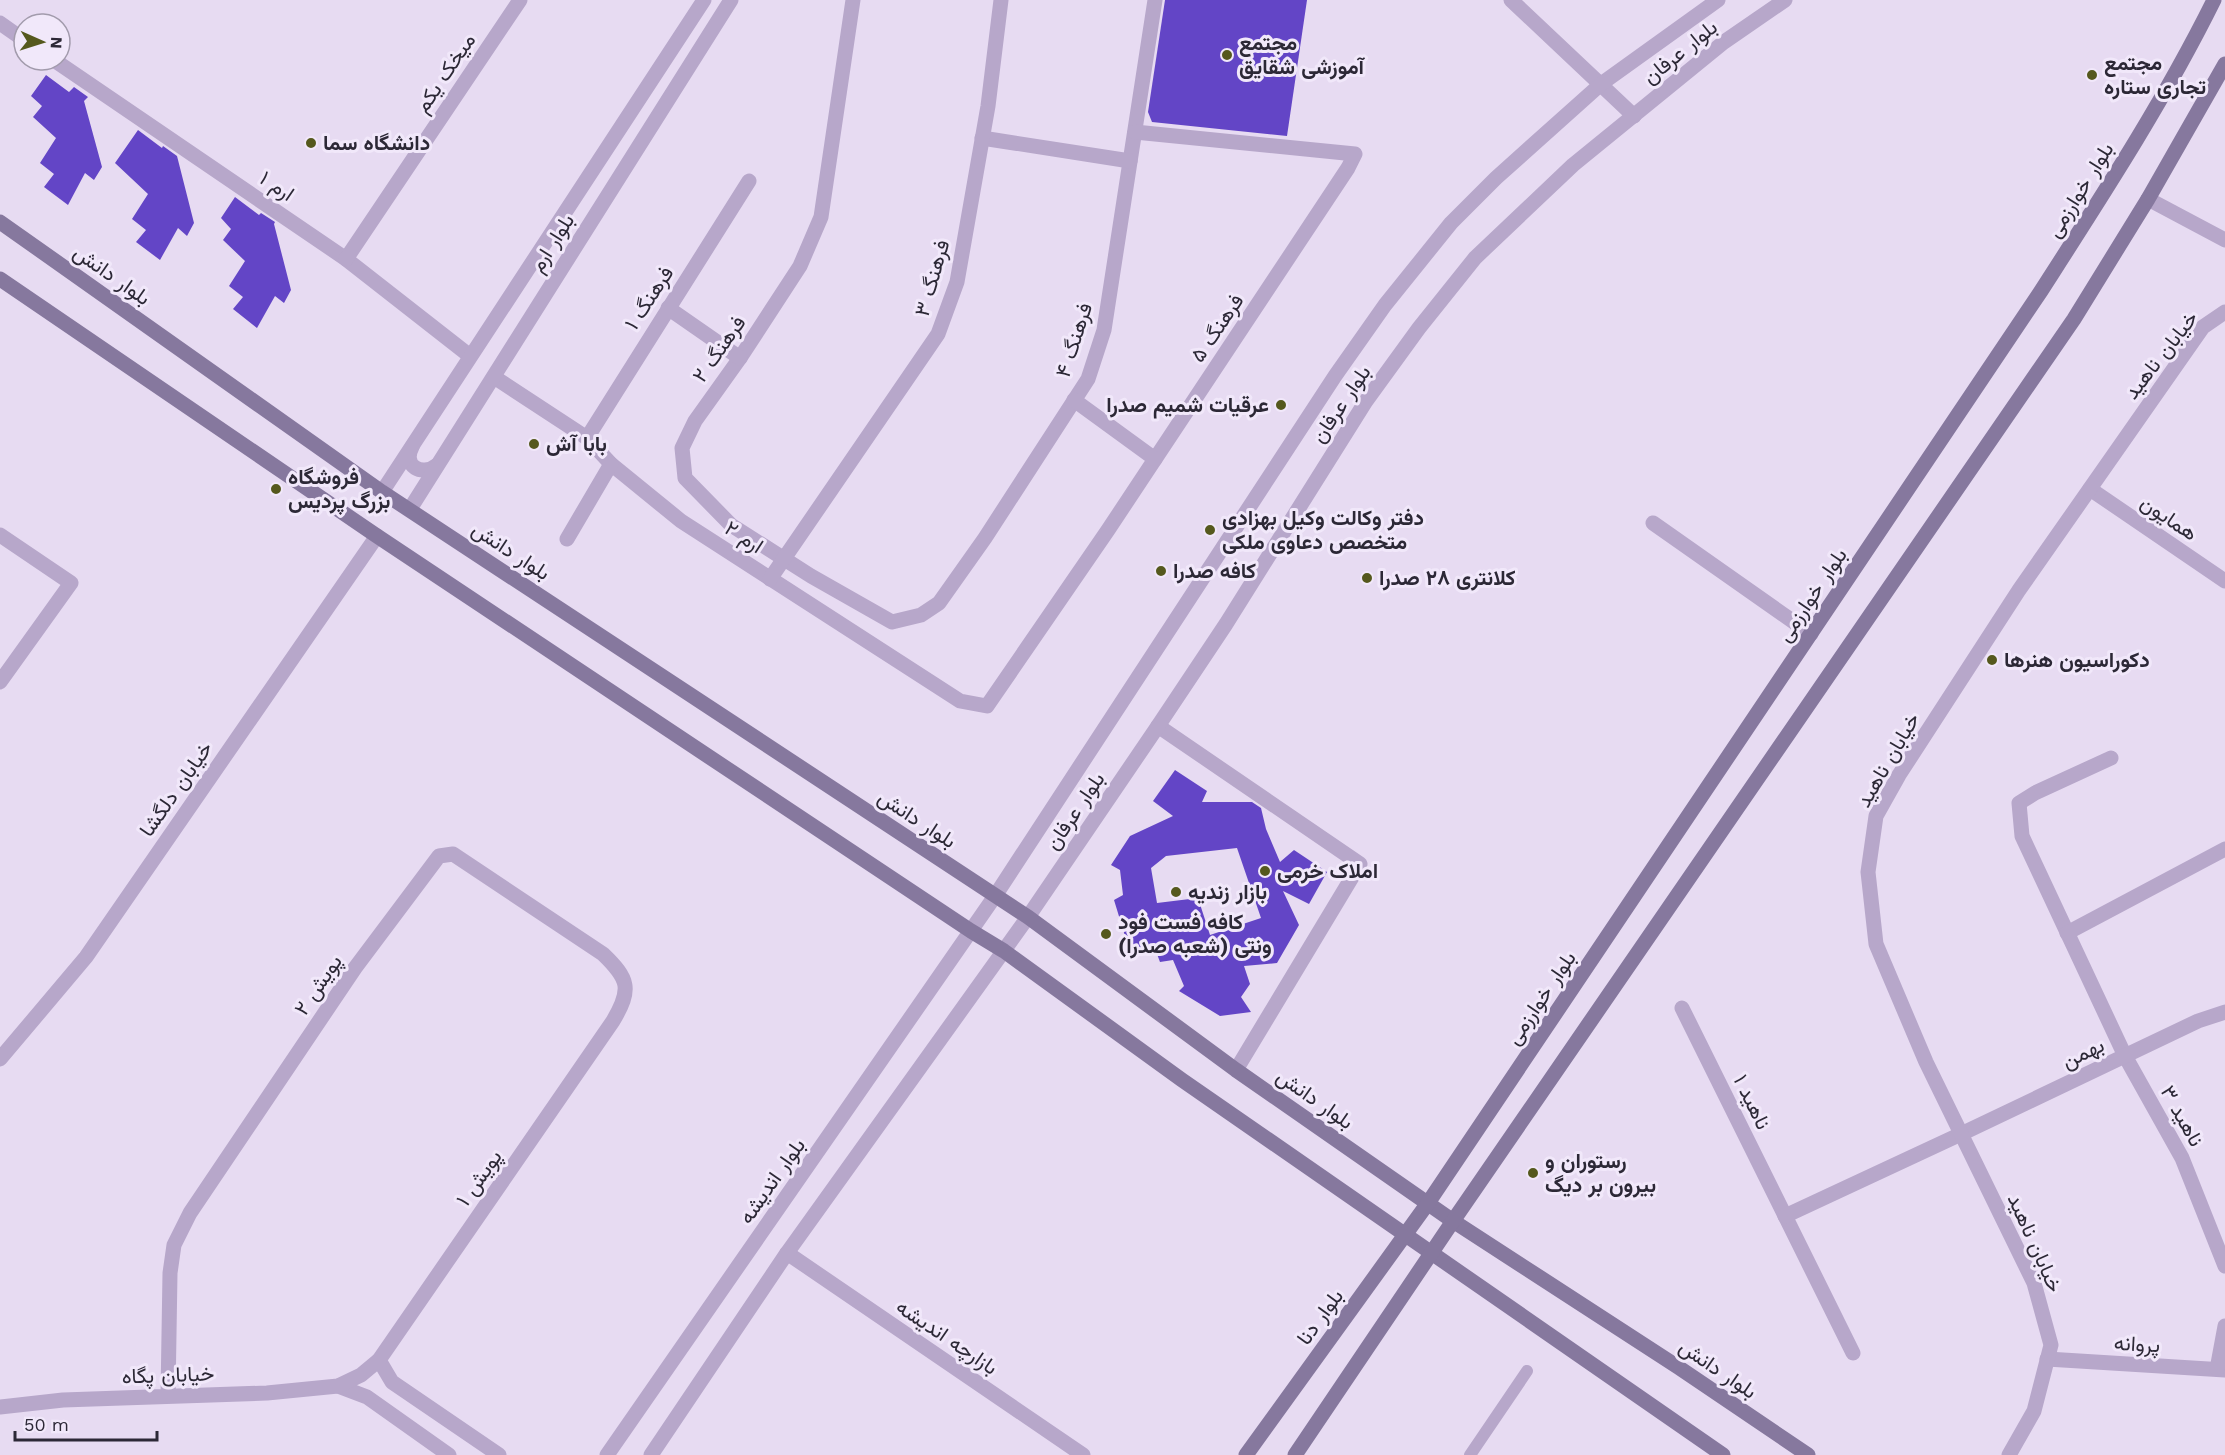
<svg xmlns="http://www.w3.org/2000/svg" width="2225" height="1455" font-family="'Work Sans',Vazirmatn,sans-serif">
	<style>
		.building { fill: #6345c6; fill-rule: evenodd }
		.lines { fill: none; stroke-linecap: round; stroke-linejoin: round }
		.service { stroke: #b7a7ca; stroke-width: 12 }
		.minor { stroke: #b7a7ca; stroke-width: 15 }
		.tertiary { stroke: #b7a7ca; stroke-width: 15 }
		.secondary { stroke: #86789e; stroke-width: 15 }
		.poi-dot { fill: #55581d; stroke: #f1e8fa; stroke-width: 2 }
		.labels { text-anchor: middle; stroke-width: 6; stroke-linejoin: round; paint-order: stroke }
		.poi-label { font-size: 21px; font-weight: bold; fill: #2c2836; stroke: #f1e8fa; text-anchor: start }
		.street-label { font-size: 21px; fill: #2c2836; stroke: #f1e8fa }
	</style>
	<rect width="100%" height="100%" fill="#e7dbf2"/>
	<g class="building">
		<path d="M 1165,0 L 1307,0 L 1287,136 L 1152,122 L 1148,112 Z"/>
		<path d="M 46,75 L 69,92 L 74,87 L 88,97 L 84,101 L 102,167 L 94,180 L 85,173 L 68,205 L 44,187 L 54,174 L 40,163 L 56,138 L 33,117 L 42,106 L 31,96 Z"/>
		<path d="M 138,130 L 162,148 L 163,146 L 177,156 L 194,223 L 187,236 L 178,228 L 160,260 L 136,242 L 146,230 L 132,219 L 148,194 L 115,163 Z"/>
		<path d="M 235,197 L 259,215 L 261,213 L 275,222 L 274,224 L 291,290 L 284,303 L 275,296 L 257,328 L 233,309 L 243,297 L 229,286 L 245,261 L 223,240 L 231,229 L 221,218 Z"/>
		<path d="M 1175,770 L 1207,791 L 1202,802 L 1252,802 L 1261,808 L 1266,829 L 1280,862 L 1294,850 L 1327,872 L 1309,904 L 1283,891 L 1299,925 L 1277,963 L 1244,966 L 1250,984 L 1241,997 L 1251,1012 L 1220,1016 L 1179,991 L 1184,986 L 1173,960 L 1160,962 L 1154,946 L 1129,949 L 1114,900 L 1123,895 L 1120,870 L 1111,865 L 1130,836 L 1173,816 L 1153,801 ZM 1237,848 L 1261,918 L 1210,935 L 1198,898 L 1157,903 L 1151,868 L 1166,856 Z"/>
	</g>
	<g class="lines">
		<path class="service" d="M 1470,1455 L 1527,1371"/>
		<g class="minor">
			<path d="M 853,0 L 821,217 L 800,266 L 740,358 L 695,421 L 682,448 L 685,478 L 731,525 L 811,576 L 892,622 L 921,615 L 939,603 L 985,538 L 1088,379 L 1104,330 L 1155,0"/>
			<path d="M 1511,0 L 1634,116"/>
			<path d="M 0,23 L 24,40"/>
			<path d="M 54,60 L 346,259 L 470,356"/>
			<path d="M 982,138 L 1130,161"/>
			<path d="M 2148,199 L 2225,240"/>
			<path d="M 346,259 L 520,0"/>
			<path d="M 668,308 L 740,358"/>
			<path d="M 494,377 L 587,438 L 611,464 L 681,521 L 960,701 L 987,706 L 1108,530 L 1348,168 L 1355,154 L 1135,132"/>
			<path d="M 1074,400 L 1155,459"/>
			<path d="M 587,438 L 749,181"/>
			<path d="M 2090,489 L 2225,581"/>
			<path d="M 1653,523 L 1811,634"/>
			<path d="M 0,535 L 71,583 L 0,682"/>
			<path d="M 567,539 L 611,464"/>
			<path d="M 770,579 L 938,334 L 957,282 L 988,106 L 1001,0"/>
			<path d="M 1158,726 L 1360,864 L 1236,1070"/>
			<path d="M 2111,758 L 2035,793 L 2019,803 L 2022,836 L 2125,1056 L 2182,1158 L 2225,1266"/>
			<path d="M 2067,933 L 2225,849"/>
			<path d="M 1682,1008 L 1853,1353"/>
			<path d="M 1785,1216 L 1961,1134 L 2198,1021 L 2225,1012"/>
			<path d="M 787,1253 L 1083,1455"/>
			<path d="M 2047,1359 L 2225,1370"/>
			<path d="M 379,1360 L 392,1382 L 499,1455"/>
			<path d="M 2217,1369 L 2225,1326"/>
			<path d="M 338,1386 L 367,1397 L 449,1455"/>
			<path d="M 0,1407 L 63,1400 L 267,1393 L 338,1386 L 361,1375 L 379,1360 L 613,1021 C 632,989 629,979 603,954 L 453,854 L 439,856 L 355,968 L 190,1213 L 174,1245 L 170,1273 L 168,1395"/>
			<path d="M 2009,1455 L 2034,1411 L 2051,1345 L 2034,1283 L 1926,1062 L 1876,944 L 1868,872 L 1876,816 L 1899,775 L 2019,590 L 2203,327 L 2225,312"/>
		</g>
		<g class="tertiary">
			<path d="M 412,447 C 402,466 422,477 437,465"/>
			<path d="M 382,492 L 704,0"/>
			<path d="M 410,509 L 731,0"/>
			<path d="M 0,1059 L 86,957 L 377,536"/>
			<path d="M 607,1455 L 995,896 L 1335,376 L 1385,305 L 1451,223 L 1496,178 L 1601,84 L 1718,0"/>
			<path d="M 651,1455 L 787,1253 L 1028,917 L 1158,726 L 1226,624 L 1366,401 L 1419,328 L 1475,258 L 1573,165 L 1724,42 L 1785,0"/>
		</g>
		<g class="secondary">
			<path d="M 0,222 L 382,492 L 1028,917 L 1236,1070 L 1453,1221 L 1678,1367 L 1808,1455"/>
			<path d="M 0,279 L 377,536 L 971,931 L 1004,951 L 1182,1080 L 1723,1455"/>
			<path d="M 1246,1455 L 1428,1203 L 2041,291 C 2102,196 2164,101 2214,0"/>
			<path d="M 1295,1455 L 1453,1221 L 2074,319 L 2148,199 L 2225,64"/>
		</g>
	</g>
	<g class="poi-dot">
		<circle cx="1227" cy="55" r="6"/>
		<circle cx="2092" cy="75" r="6"/>
		<circle cx="311" cy="143" r="6"/>
		<circle cx="1281" cy="405" r="6"/>
		<circle cx="534" cy="444" r="6"/>
		<circle cx="276" cy="489" r="6"/>
		<circle cx="1210" cy="530" r="6"/>
		<circle cx="1161" cy="571" r="6"/>
		<circle cx="1367" cy="578" r="6"/>
		<circle cx="1992" cy="660" r="6"/>
		<circle cx="1265" cy="871" r="6"/>
		<circle cx="1176" cy="892" r="6"/>
		<circle cx="1106" cy="934" r="6"/>
		<circle cx="1533" cy="1173" r="6"/>
	</g>
	<g class="labels">
		<g class="poi-label">
			<text x="1239" y="50">مجتمع<tspan x="1239" dy="24">آموزشی شقایق</tspan></text>
			<text x="2104" y="70">مجتمع<tspan x="2104" dy="24">تجاری ستاره</tspan></text>
			<text x="323" y="150">دانشگاه سما</text>
			<text x="1269" y="412" text-anchor="end">عرقیات شمیم صدرا</text>
			<text x="546" y="451">بابا آش</text>
			<text x="288" y="484">فروشگاه<tspan x="288" dy="24">بزرگ پردیس</tspan></text>
			<text x="1222" y="525">دفتر وکالت وکیل بهزادی<tspan x="1222" dy="24">متخصص دعاوی ملکی</tspan></text>
			<text x="1173" y="578">کافه صدرا</text>
			<text x="1379" y="585">کلانتری ۲۸ صدرا</text>
			<text x="2004" y="667">دکوراسیون هنرها</text>
			<text x="1277" y="878">املاک خرمی</text>
			<text x="1188" y="899">بازار زندیه</text>
			<text x="1118" y="929">کافه فست فود<tspan x="1118" dy="24">ونتی (شعبه صدرا)</tspan></text>
			<text x="1545" y="1168">رستوران و<tspan x="1545" dy="24">بیرون بر دیگ</tspan></text>
		</g>
		<g class="street-label">
			<text transform="translate(1680 52) rotate(-39)" y="7">بلوار عرفان</text>
			<text transform="translate(445 73) rotate(-56)" y="7">میخک یکم</text>
			<text transform="translate(277 186) rotate(34)" y="7">ارم ۱</text>
			<text transform="translate(2080 190) rotate(-58)" y="7">بلوار خوارزمی</text>
			<text transform="translate(552 243) rotate(-58)" y="7">بلوار ارم</text>
			<text transform="translate(112 275) rotate(35)" y="7">بلوار دانش</text>
			<text transform="translate(932 278) rotate(-74)" y="7">فرهنگ ۳</text>
			<text transform="translate(649 298) rotate(-57)" y="7">فرهنگ ۱</text>
			<text transform="translate(1217 328) rotate(-56)" y="7">فرهنگ ۵</text>
			<text transform="translate(1074 340) rotate(-72)" y="7">فرهنگ ۴</text>
			<text transform="translate(719 349) rotate(-55)" y="7">فرهنگ ۲</text>
			<text transform="translate(2161 355) rotate(-52)" y="7">خیابان ناهید</text>
			<text transform="translate(1341 404) rotate(-56)" y="7">بلوار عرفان</text>
			<text transform="translate(2169 518) rotate(34)" y="7">همایون</text>
			<text transform="translate(744 537) rotate(33)" y="7">ارم ۲</text>
			<text transform="translate(511 551) rotate(33)" y="7">بلوار دانش</text>
			<text transform="translate(1812 595) rotate(-56)" y="7">بلوار خوارزمی</text>
			<text transform="translate(1888 760) rotate(-60)" y="7">خیابان ناهید</text>
			<text transform="translate(176 789) rotate(-55)" y="7">خیابان دلگشا</text>
			<text transform="translate(1075 811) rotate(-56)" y="7">بلوار عرفان</text>
			<text transform="translate(917 819) rotate(33)" y="7">بلوار دانش</text>
			<text transform="translate(318 985) rotate(-56)" y="7">پویش ۲</text>
			<text transform="translate(1541 998) rotate(-56)" y="7">بلوار خوارزمی</text>
			<text transform="translate(2083 1053) rotate(-26)" y="7">بهمن</text>
			<text transform="translate(1315 1099) rotate(35)" y="7">بلوار دانش</text>
			<text transform="translate(1752 1102) rotate(64)" y="7">ناهید ۱</text>
			<text transform="translate(2182 1116) rotate(61)" y="7">ناهید ۳</text>
			<text transform="translate(479 1178) rotate(-55)" y="7">پویش ۱</text>
			<text transform="translate(772 1181) rotate(-55)" y="7">بلوار اندیشه</text>
			<text transform="translate(2035 1243) rotate(66)" y="7">خیابان ناهید</text>
			<text transform="translate(1320 1317) rotate(-54)" y="7">بلوار دنا</text>
			<text transform="translate(947 1337) rotate(34)" y="7">بازارچه اندیشه</text>
			<text transform="translate(2137 1344) rotate(3)" y="7">پروانه</text>
			<text transform="translate(1718 1369) rotate(34)" y="7">بلوار دانش</text>
			<text transform="translate(168 1375) rotate(-2)" y="7">خیابان پگاه</text>
		</g>
	</g>
	<g transform="translate(42 42) rotate(93)"><circle r="28" fill="#f1e8fa" stroke="#a29bac" stroke-width="1.5"/>
	<path d="M0-4.5L10 22L0 15L-10 22Z" fill="#55581d"/>
	<text y="-9" font-size="16" font-weight="bold" text-anchor="middle" fill="#2c2836">N</text>
	</g>
	<path d="M15 1431v9h142v-9" fill="none" stroke="#2c2836" stroke-width="3"/>
	<text x="24" y="1431" font-size="18" fill="#2c2836" stroke="#f1e8fa" stroke-width="4.5" paint-order="stroke">50 m</text>
</svg>
